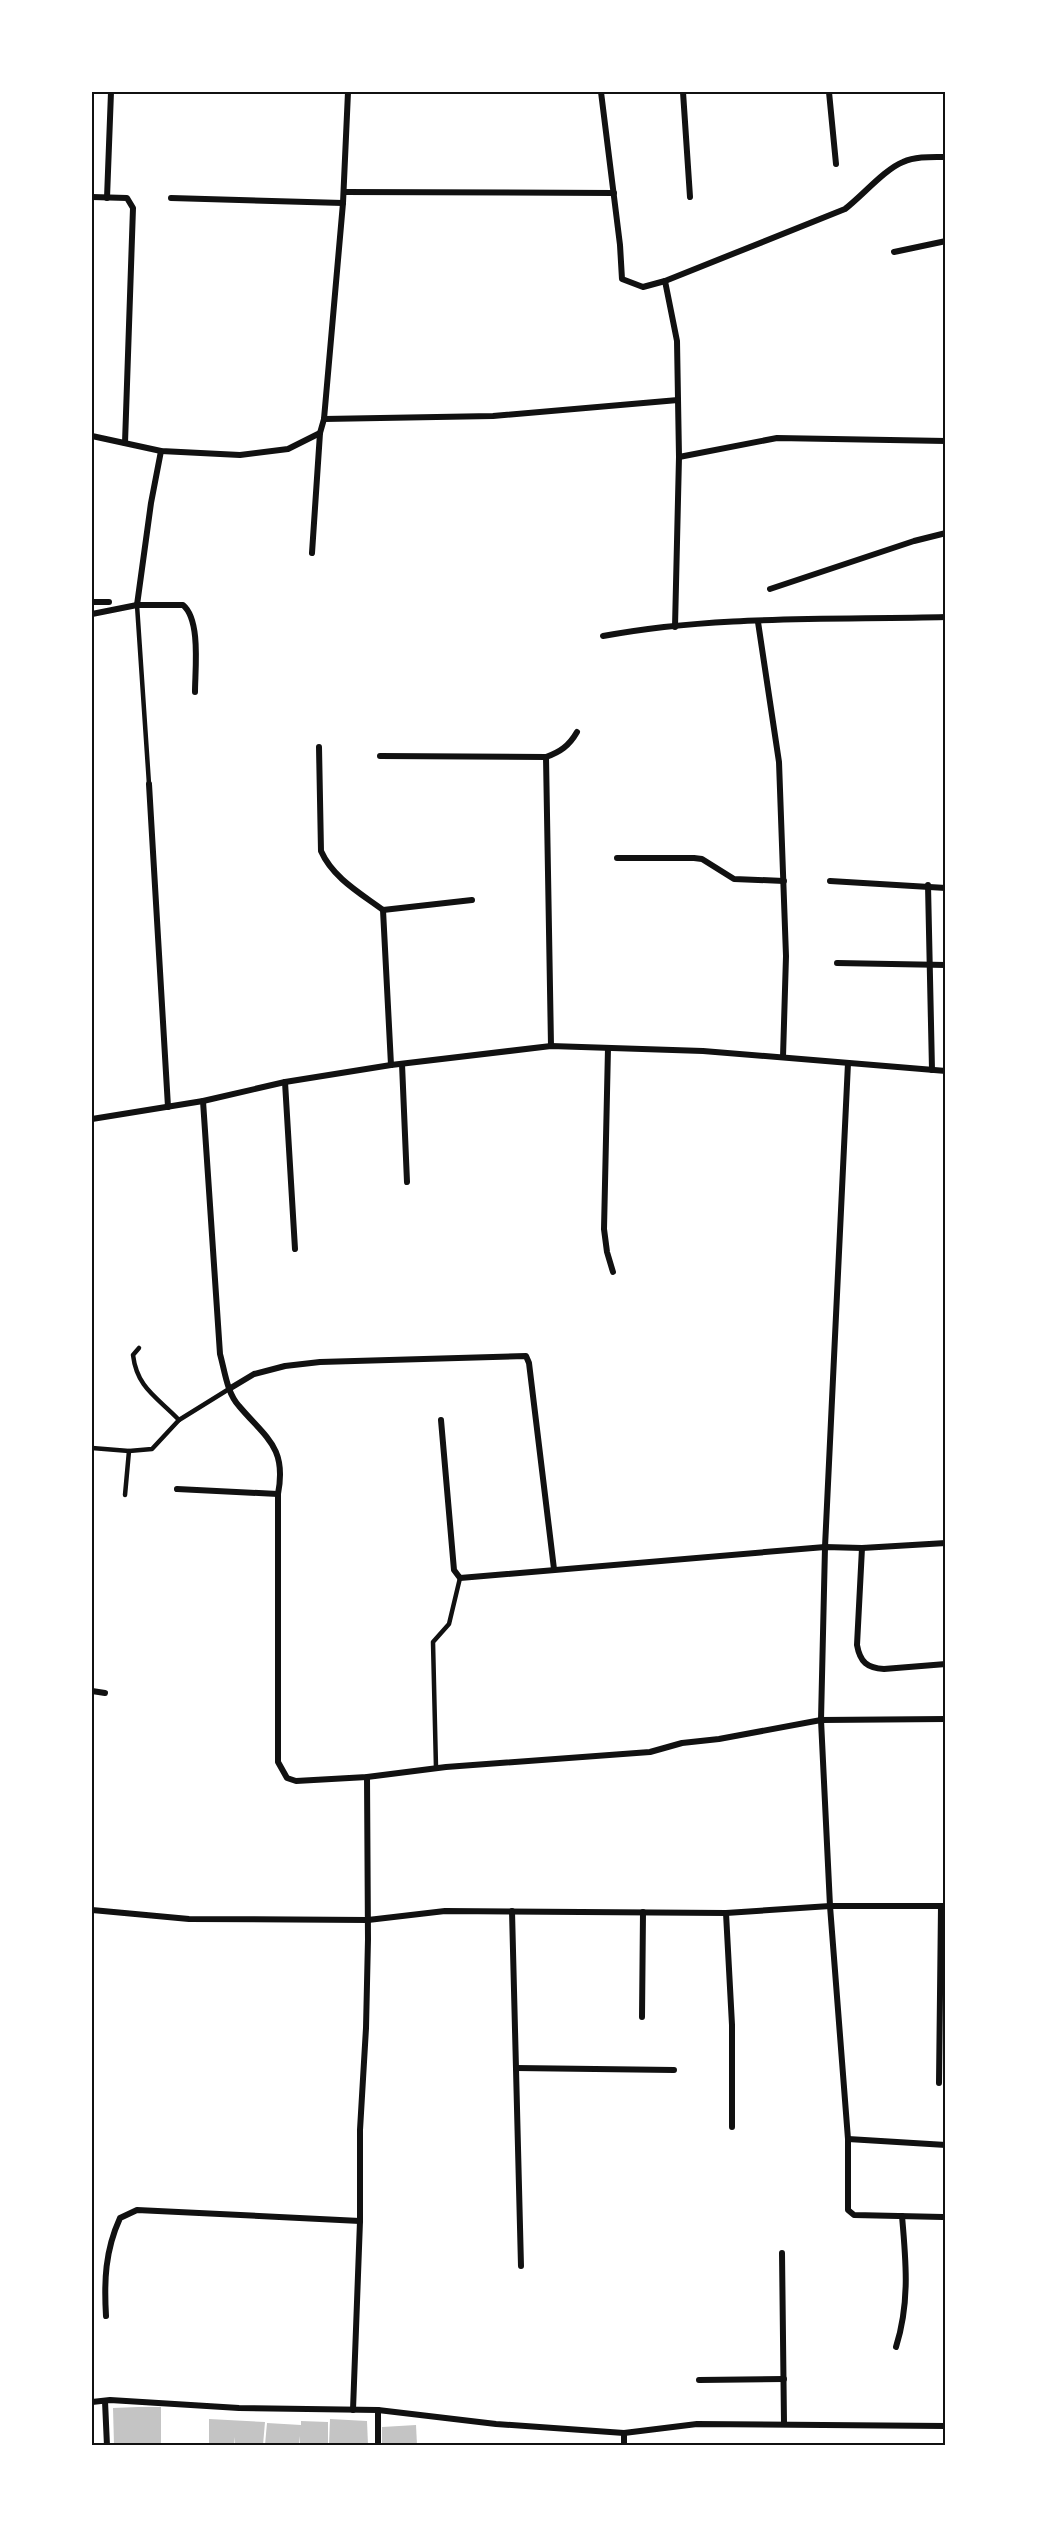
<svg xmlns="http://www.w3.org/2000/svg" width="1037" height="2537" font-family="Jost,sans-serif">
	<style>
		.building { fill: #c4c4c4 }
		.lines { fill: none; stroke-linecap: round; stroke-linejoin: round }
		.service { stroke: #111; stroke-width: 4.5 }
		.minor { stroke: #111; stroke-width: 6 }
		.neatline { fill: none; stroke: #111; stroke-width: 2 }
	</style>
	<rect width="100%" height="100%" fill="#fff"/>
	<g class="building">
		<path d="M 138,2407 L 161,2407 L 161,2445 L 114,2445 L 113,2408 Z"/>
		<path d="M 209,2419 L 265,2422 L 263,2445 L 235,2445 L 234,2437 L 234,2445 L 209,2445 Z"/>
		<path d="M 330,2419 L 367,2421 L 368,2445 L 329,2445 Z"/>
		<path d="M 301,2421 L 328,2422 L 328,2445 L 300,2445 L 300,2436 L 299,2445 L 265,2445 L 267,2423 L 301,2425 Z"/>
		<path d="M 416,2425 L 417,2445 L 382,2445 L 382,2427 Z"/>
	</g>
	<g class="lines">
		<g class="service">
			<path d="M 137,605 L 149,784"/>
			<path d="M 139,1348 L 133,1355 C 137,1388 157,1397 179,1420"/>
			<path d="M 92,1448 L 129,1451 L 152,1449 L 179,1420 L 229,1389"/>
			<path d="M 125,1495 L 129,1451"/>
			<path d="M 436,1768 L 433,1642 L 449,1624 L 460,1578"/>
		</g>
		<g class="minor">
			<path d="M 601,92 L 620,245 L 622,279 L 643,287 L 665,281 L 845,209 C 862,196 885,169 903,162 C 916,156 932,157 946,157"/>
			<path d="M 683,92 L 690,197"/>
			<path d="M 829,92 L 836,164"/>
			<path d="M 344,192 L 614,193"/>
			<path d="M 92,197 L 127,198 L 133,208 L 125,443"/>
			<path d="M 107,198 L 111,92"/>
			<path d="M 171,198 L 343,203"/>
			<path d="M 894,252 L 946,241"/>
			<path d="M 665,281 L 677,341 L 679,457 L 675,627"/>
			<path d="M 324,419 L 493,416 L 678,400"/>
			<path d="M 92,436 L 161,451 L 240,455 L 288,449 L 320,433"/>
			<path d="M 679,457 L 777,438 L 946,441"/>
			<path d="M 312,553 L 320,433 L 324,419 L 343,203 L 348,92"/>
			<path d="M 770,589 L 914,541 L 946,533"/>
			<path d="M 92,602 L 109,602"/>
			<path d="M 137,605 L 151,503 L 161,451"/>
			<path d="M 92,614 L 137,605 L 183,605 C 201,620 195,670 195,692"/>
			<path d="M 758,622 L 779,762 L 786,956 L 783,1057"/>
			<path d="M 603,636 C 715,615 832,620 946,617"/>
			<path d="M 319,747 L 321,851 C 333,878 360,893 383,910 L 391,1065"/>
			<path d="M 380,756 L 546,757 C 560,752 569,746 577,732"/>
			<path d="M 546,757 L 551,1046"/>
			<path d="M 149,784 L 168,1107"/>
			<path d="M 617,858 L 694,858 L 702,859 L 734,879 L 784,881"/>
			<path d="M 830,881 L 946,888"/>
			<path d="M 928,885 L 932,1070"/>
			<path d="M 383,910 L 472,900"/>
			<path d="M 837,963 L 946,965"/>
			<path d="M 608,1048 L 604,1229 L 607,1252 L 613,1272"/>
			<path d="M 848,1063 L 825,1547 L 821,1720 L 830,1906 L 848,2139 L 848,2210 L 854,2215 L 943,2217"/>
			<path d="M 402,1064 L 407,1182"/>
			<path d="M 285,1082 L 295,1249"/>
			<path d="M 203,1101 L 220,1354 C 225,1372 227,1393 239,1406 C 266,1438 287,1447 278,1494 L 278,1762 L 287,1778 L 296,1781 L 367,1777 L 446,1767 L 650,1752 L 682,1743 L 719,1739 L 821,1720 L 946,1719"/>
			<path d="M 92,1119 L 203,1101 L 285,1082 L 391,1065 L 551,1046 L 703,1051 L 946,1071"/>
			<path d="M 229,1389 L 254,1374 L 285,1366 L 320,1362 L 526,1356 L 529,1363 L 554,1569"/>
			<path d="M 441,1420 L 454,1570 L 460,1578 L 825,1547 L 862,1548 L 946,1543"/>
			<path d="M 177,1489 L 278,1494"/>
			<path d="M 862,1548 L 857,1645 C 860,1662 867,1668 884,1669 L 946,1664"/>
			<path d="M 92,1691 L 105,1693"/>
			<path d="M 92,1910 L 189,1919 L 368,1920 L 445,1911 L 726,1913 L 830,1906 L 946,1906"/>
			<path d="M 512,1911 L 521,2266"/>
			<path d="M 726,1913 L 732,2025 L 732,2127"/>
			<path d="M 642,2017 L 643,1912"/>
			<path d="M 516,2068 L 674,2070"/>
			<path d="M 939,2083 L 941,1906"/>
			<path d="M 848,2139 L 946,2145"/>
			<path d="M 782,2253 L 784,2423"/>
			<path d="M 106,2316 C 104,2281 105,2251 120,2218 L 137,2210 L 360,2221"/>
			<path d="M 896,2347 C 910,2303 906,2261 902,2216"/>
			<path d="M 699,2380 L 784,2379"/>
			<path d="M 105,2401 L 107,2446"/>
			<path d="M 92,2402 L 110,2400 L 239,2408 L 378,2410 L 496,2424 L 624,2433 L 697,2424 L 946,2426"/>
			<path d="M 353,2410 L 360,2221 L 360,2130 L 366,2028 L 368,1939 L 367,1777"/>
			<path d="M 624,2433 L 624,2446"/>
			<path d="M 378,2446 L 378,2410"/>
		</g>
	</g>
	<rect width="1037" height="2537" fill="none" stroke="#ffffff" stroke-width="186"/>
	<rect x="93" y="93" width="851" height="2351" class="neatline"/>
</svg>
